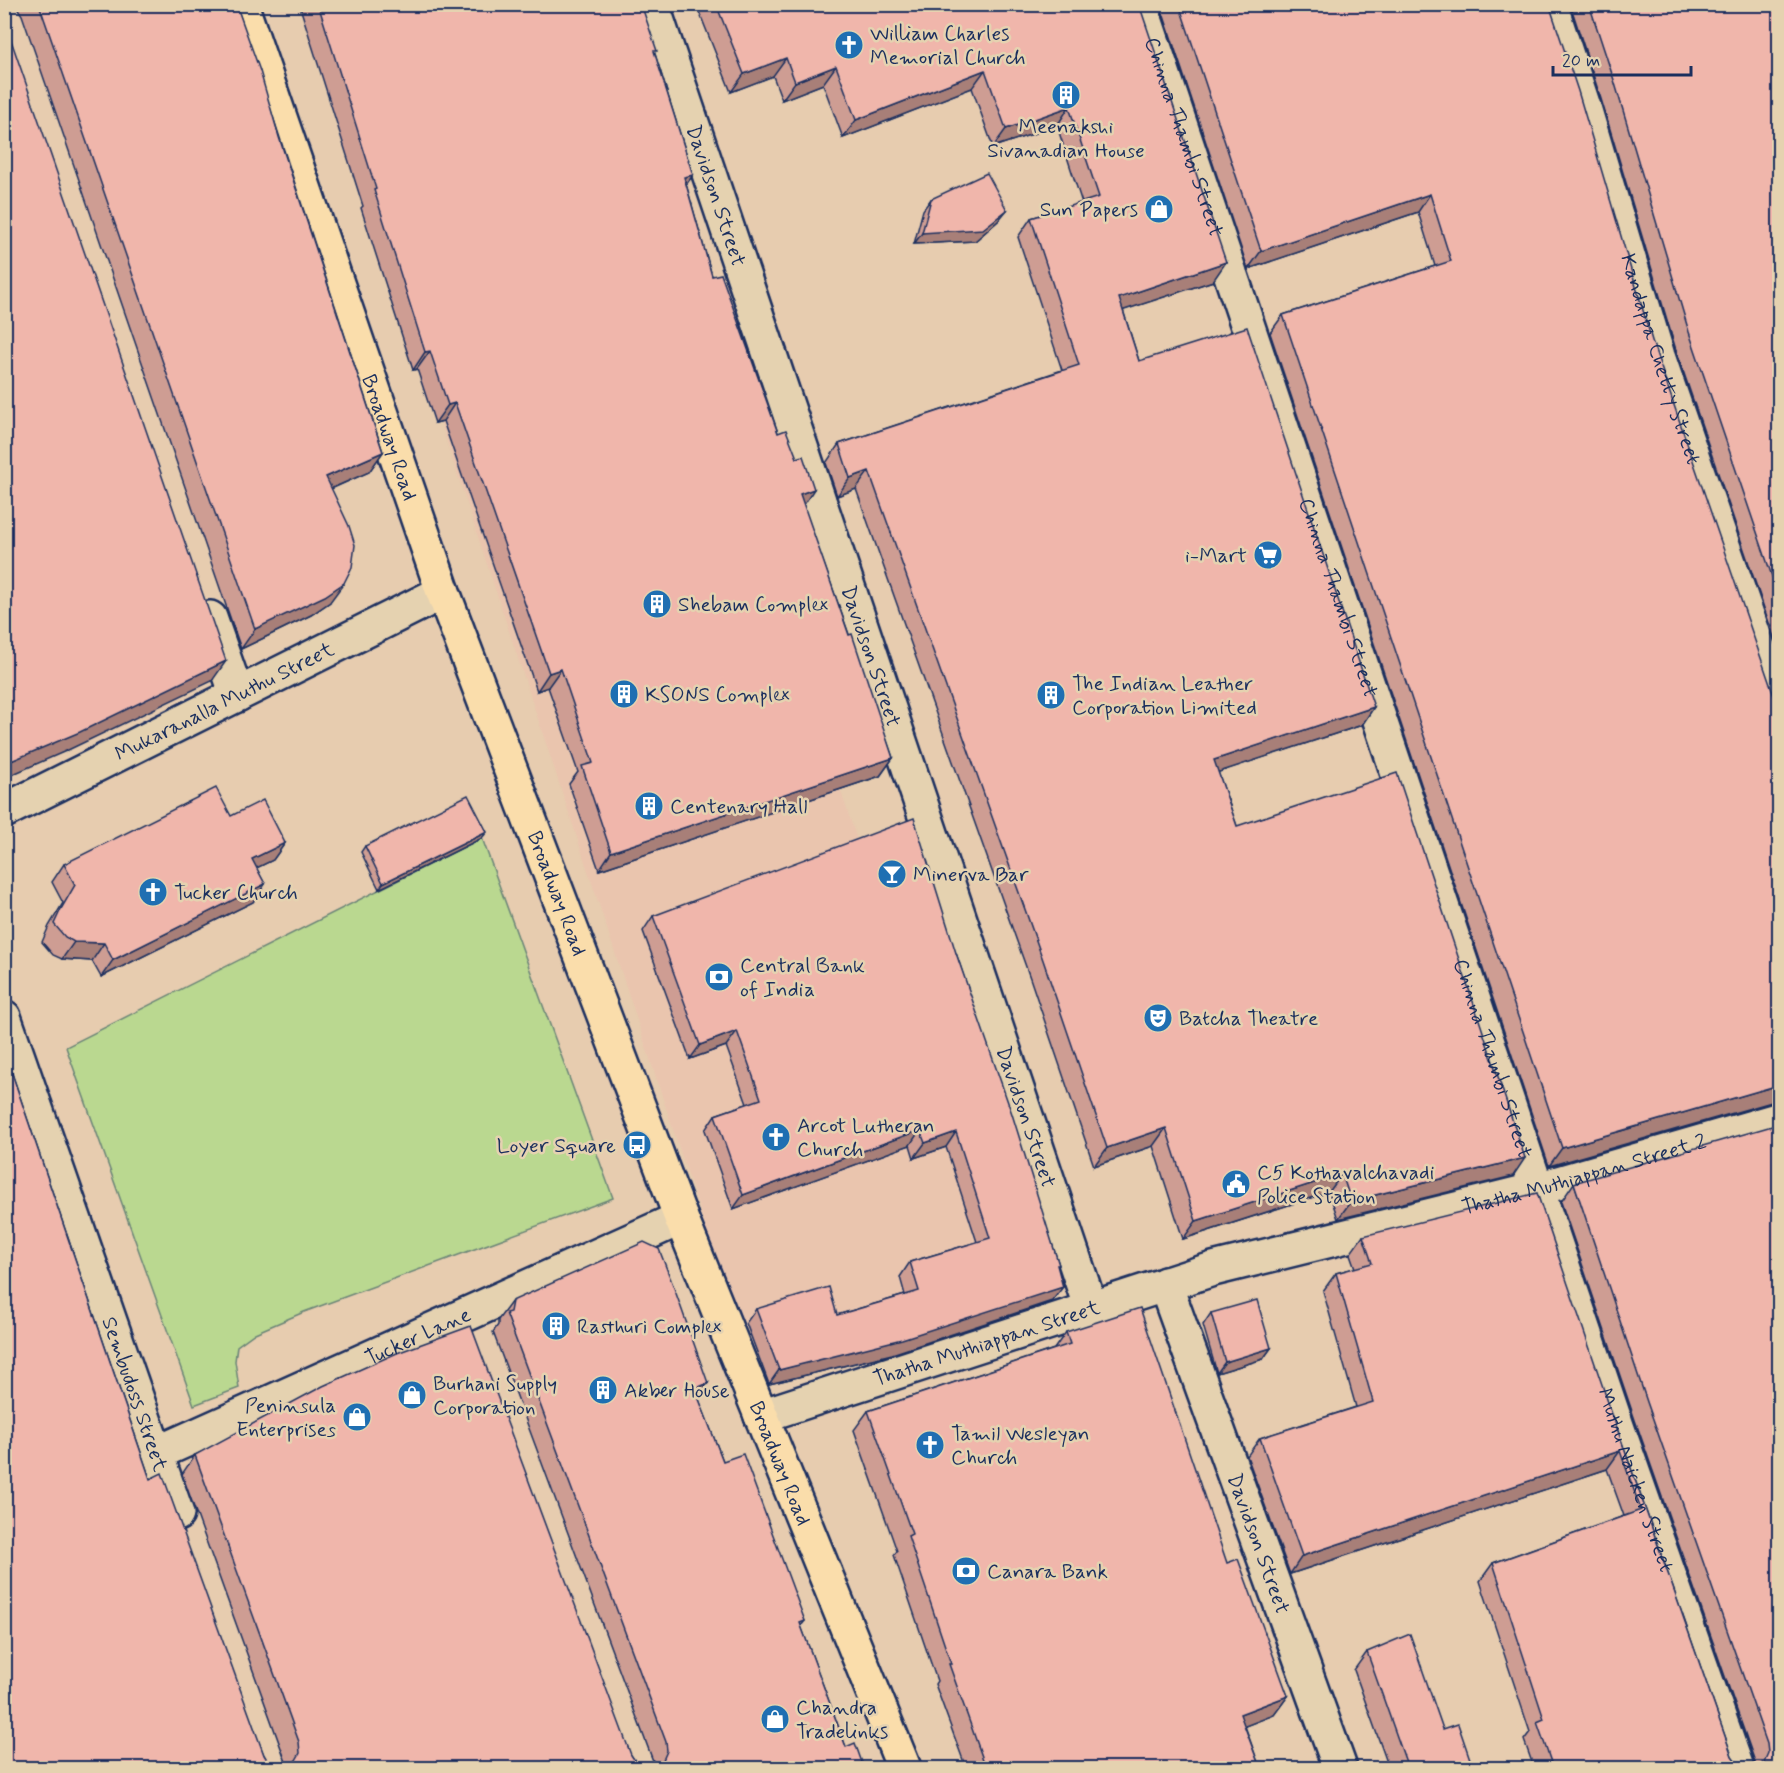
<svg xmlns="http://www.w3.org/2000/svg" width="1784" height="1773" font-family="Mynerve,sans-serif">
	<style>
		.built { fill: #eac5ae }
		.green { fill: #bad890; stroke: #6a8477; stroke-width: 1.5 }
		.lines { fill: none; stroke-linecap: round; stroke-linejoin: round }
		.minor-casing { stroke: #1b2f5e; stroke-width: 38 }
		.major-casing { stroke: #1b2f5e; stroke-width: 38 }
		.minor { stroke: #e5d2b0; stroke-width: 33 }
		.major { stroke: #faddab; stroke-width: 33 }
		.wall { fill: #ce9d93; stroke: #1b2f5e; stroke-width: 1.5 }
		.shaded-wall { fill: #a87f78; stroke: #1b2f5e; stroke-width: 1.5 }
		.building { fill: #f0b6ab; stroke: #1b2f5e; stroke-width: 1.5 }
		.labels { text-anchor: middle; stroke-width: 5; stroke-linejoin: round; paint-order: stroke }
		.poi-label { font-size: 21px; fill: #1b2f5e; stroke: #e5d2b0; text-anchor: start }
		.street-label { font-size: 21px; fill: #1b2f5e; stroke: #e5d2b0 }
	</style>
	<rect width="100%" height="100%" fill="#e7ccaf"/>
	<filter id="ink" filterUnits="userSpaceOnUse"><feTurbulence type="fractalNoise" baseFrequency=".0167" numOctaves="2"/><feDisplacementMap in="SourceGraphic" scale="12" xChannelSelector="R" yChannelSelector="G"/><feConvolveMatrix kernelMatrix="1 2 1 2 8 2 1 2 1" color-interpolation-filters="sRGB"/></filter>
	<g filter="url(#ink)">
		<path class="built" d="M 303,5 L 575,5 L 1009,1289 L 751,1366 Z"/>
		<path class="green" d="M 482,838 L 613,1198 L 304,1312 L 255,1333 L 237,1346 L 235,1361 L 239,1388 L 194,1405 L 66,1047 Z"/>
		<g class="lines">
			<g class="minor-casing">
				<g id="minor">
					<path id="s1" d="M 652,4 L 1091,1309"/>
					<path id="s2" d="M 1140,4 L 1537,1189 L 1617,1426 L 1737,1768"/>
					<path id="s3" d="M 1550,4 L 1583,104 L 1658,356 L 1780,711"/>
					<path d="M 210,618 L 237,695"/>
					<path id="s4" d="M 4,811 L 443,592"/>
					<path id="s5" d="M 4,1017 L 177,1514"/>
					<path id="s6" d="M 1165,1284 L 1340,1768"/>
					<path id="s7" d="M 761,1416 L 1213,1269 L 1537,1189 L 1780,1119"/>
					<path id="s8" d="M 155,1454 L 681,1218"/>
				</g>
			</g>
			<g class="major-casing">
				<g id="major">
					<path id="s9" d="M 241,4 L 443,592 L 681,1218 L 904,1768"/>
				</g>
			</g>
			<use href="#minor" class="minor"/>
			<use href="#major" class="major"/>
		</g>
		<g class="wall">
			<path d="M 11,4 L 236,4 L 383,452 L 369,472 L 331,489 L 330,602 L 311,615 L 241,649 L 22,15 L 17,7 Z"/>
			<path d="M 299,4 L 641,4 L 655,54 L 693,175 L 686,184 L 712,276 L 803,505 L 893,758 L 880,776 L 599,870 L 569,784 L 578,772 L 548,687 L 537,691 L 443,421 L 435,423 L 417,369 L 413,370 L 361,208 L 363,206 Z"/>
			<path d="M 696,4 L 1139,4 L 1213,281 L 1123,310 L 1139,361 L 1374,707 L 1362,725 L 1218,772 L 1237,826 L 1513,1176 L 1338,1219 L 1329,1192 L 1183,1239 L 1153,1146 L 1094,1166 L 1030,978 L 856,489 L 837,496 L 826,463 L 839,444 L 1062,370 L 1018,237 L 1031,218 L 1082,203 L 1057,126 L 993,147 L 972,88 L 843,138 L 823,84 L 782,100 L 773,76 L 731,92 Z"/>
			<path d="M 1160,4 L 1549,4 L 1775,1101 L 1549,1166 L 1270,333 L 1283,315 L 1435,266 L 1418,212 L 1248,269 Z"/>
			<path d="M 1570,4 L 1779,4 L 1779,652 L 1676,350 L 1601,99 Z"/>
			<path d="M 931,199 L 998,221 L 975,241 L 914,244 L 923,210 Z"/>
			<path d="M 482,838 L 379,889 L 361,852 L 365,846 Z"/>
			<path d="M 285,843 L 273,860 L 256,868 L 265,884 L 253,902 L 101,977 L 92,961 L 62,959 L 53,955 L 42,942 L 49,926 L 63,903 L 52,882 L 64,864 Z"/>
			<path d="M 653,916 L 956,953 L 1059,1265 L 1058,1267 L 1052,1301 L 892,1354 L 769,1384 L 746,1323 L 756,1309 L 837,1315 L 905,1295 L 900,1277 L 910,1262 L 977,1242 L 946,1147 L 914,1158 L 910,1145 L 733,1209 L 705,1130 L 715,1115 L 747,1104 L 726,1046 L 690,1059 L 643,931 Z"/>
			<path d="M 4,1050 L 150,1479 L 264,1755 L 269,1763 L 279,1767 L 286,1766 L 286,1762 L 182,1474 L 195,1455 L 631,1755 L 637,1764 L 646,1767 L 653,1766 L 653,1761 L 493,1332 L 498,1325 L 498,1320 L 512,1301 L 708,1383 L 698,1397 L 723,1461 L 805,1621 L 801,1626 L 846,1747 L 864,1768 L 4,1768 Z"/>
			<path d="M 1574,1183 L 1779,1768 L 1534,1768 L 1524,1740 L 1530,1732 L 1480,1581 L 1493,1563 L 1624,1516 L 1607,1469 L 1290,1574 L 1247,1456 L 1260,1438 L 1356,1407 L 1323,1291 L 1336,1273 L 1355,1268 L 1350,1254 L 1363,1236 L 1612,1414 L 1732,1756 L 1738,1764 L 1747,1768 L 1755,1767 L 1755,1762 L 1635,1420 L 1561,1202 Z"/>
			<path d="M 1211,1313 L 1271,1348 L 1263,1359 L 1217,1373 L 1203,1325 Z"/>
			<path d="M 1066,1332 L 1227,1563 L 1288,1696 L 1274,1715 L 1245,1726 L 1260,1768 L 966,1768 L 935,1684 L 937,1681 L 894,1555 L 897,1551 L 854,1430 L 868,1411 L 1054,1349 Z"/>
			<path d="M 1367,1652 L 1443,1729 L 1473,1768 L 1389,1768 L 1354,1670 Z"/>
		</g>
		<g class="shaded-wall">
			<path d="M 786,58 L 773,76 L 731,92 L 744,74 Z"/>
			<path d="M 836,66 L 823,84 L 782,100 L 795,82 Z"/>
			<path d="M 985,70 L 972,88 L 843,138 L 856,120 Z"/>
			<path d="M 1069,107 L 1057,126 L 993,147 L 1006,129 Z"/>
			<path d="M 693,175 L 680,193 L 684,177 Z"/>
			<path d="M 1430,194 L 1418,212 L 1248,269 L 1261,251 Z"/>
			<path d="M 1007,210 L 998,221 L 975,241 L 914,244 L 922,233 Z"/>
			<path d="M 1226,262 L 1213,281 L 1106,316 L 1119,298 Z"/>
			<path d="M 430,351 L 417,369 L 413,370 L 425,352 Z"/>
			<path d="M 455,403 L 443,421 L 435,423 L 448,405 Z"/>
			<path d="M 383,452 L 369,472 L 312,497 L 326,477 Z"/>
			<path d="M 869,471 L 856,489 L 837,496 L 850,478 Z"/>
			<path d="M 814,489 L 802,508 L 800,494 Z"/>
			<path d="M 344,583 L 330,602 L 311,615 L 241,649 L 255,629 Z"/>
			<path d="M 226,661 L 212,681 L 66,751 L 4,778 L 4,764 Z"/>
			<path d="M 561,669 L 548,687 L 537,691 L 549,673 Z"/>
			<path d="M 1374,707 L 1362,725 L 1201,778 L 1214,760 Z"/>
			<path d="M 893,758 L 880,776 L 599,870 L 611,852 Z"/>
			<path d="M 487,832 L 482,838 L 379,889 L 383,883 Z"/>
			<path d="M 285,843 L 273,860 L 240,876 L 252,859 Z"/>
			<path d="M 265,884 L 253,902 L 101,977 L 113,960 Z"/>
			<path d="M 74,942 L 104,943 L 92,961 L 62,959 Z"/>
			<path d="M 737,1031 L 726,1046 L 690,1059 L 700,1045 Z"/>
			<path d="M 1779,1085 L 1779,1101 L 1775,1101 L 1549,1166 L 1562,1148 Z"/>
			<path d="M 1166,1128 L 1153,1146 L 1094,1166 L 1107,1148 Z"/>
			<path d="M 920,1130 L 910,1145 L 733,1209 L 743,1195 Z"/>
			<path d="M 956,1132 L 946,1147 L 914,1158 L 925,1143 Z"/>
			<path d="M 1525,1158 L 1513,1176 L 1338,1219 L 1351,1201 Z"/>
			<path d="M 1342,1174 L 1329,1192 L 1183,1239 L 1196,1221 Z"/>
			<path d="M 1063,1287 L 1052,1301 L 892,1354 L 769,1384 L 779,1370 Z"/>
			<path d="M 1271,1348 L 1263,1359 L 1217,1373 L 1225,1362 Z"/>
			<path d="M 708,1383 L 694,1403 L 695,1389 Z"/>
			<path d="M 1620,1451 L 1607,1469 L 1290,1574 L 1302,1556 Z"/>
			<path d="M 1288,1696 L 1274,1715 L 1227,1733 L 1240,1714 Z"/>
		</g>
		<g class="building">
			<path d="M 39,4 L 236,4 L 260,71 L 279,137 L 383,452 L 326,477 L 349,526 L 355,545 L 352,567 L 344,583 L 325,596 L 255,629 Z"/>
			<path d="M 318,4 L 641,4 L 657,51 L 654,51 L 693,175 L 684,177 L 712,276 L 721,274 L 778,433 L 786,430 L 797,458 L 803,456 L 814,489 L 800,494 L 849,635 L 852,634 L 893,758 L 611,852 L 582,766 L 593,763 L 561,669 L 549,673 L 455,403 L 448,405 L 430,351 L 425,352 L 374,190 L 376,189 Z"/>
			<path d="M 716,4 L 1139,4 L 1226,262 L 1119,298 L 1139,361 L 1247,327 L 1374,707 L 1214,760 L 1237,826 L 1397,773 L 1525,1158 L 1351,1201 L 1342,1174 L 1196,1221 L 1166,1128 L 1107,1148 L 1043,960 L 869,471 L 850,478 L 839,444 L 1079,365 L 1031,218 L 1099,197 L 1069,107 L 1006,129 L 985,70 L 856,120 L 836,66 L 795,82 L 786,58 L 744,74 Z"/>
			<path d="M 1179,4 L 1549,4 L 1578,91 L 1653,344 L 1775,699 L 1779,706 L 1779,1085 L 1562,1148 L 1283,315 L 1451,261 L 1430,194 L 1261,251 Z"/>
			<path d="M 1589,4 L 1779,4 L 1779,597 L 1689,332 L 1614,80 Z"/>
			<path d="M 4,20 L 226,661 L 80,732 L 4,764 Z"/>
			<path d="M 987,173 L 1007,210 L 983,229 L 922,233 L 931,199 Z"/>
			<path d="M 216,788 L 231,816 L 263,800 L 285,843 L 252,859 L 265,884 L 113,960 L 104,943 L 74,942 L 65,937 L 54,924 L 61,909 L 75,885 L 64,864 Z"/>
			<path d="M 468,795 L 487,832 L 383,883 L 365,846 Z"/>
			<path d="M 914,818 L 956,953 L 1012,1114 L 1059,1265 L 1057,1265 L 1063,1287 L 902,1339 L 779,1370 L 756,1309 L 829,1287 L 837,1315 L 919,1291 L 910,1262 L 990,1238 L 956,1132 L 925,1143 L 920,1130 L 743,1195 L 715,1115 L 761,1099 L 737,1031 L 700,1045 L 653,916 Z"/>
			<path d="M 4,1050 L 150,1479 L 162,1473 L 264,1755 L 269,1763 L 279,1767 L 288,1766 L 296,1760 L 300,1753 L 299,1742 L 195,1455 L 323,1386 L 397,1353 L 471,1326 L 631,1755 L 637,1764 L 646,1767 L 655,1766 L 663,1760 L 667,1751 L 666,1742 L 506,1313 L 510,1312 L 512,1301 L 644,1242 L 659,1249 L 673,1285 L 708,1383 L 695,1389 L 723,1461 L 743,1454 L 805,1621 L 800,1623 L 846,1747 L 855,1743 L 864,1768 L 4,1768 L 4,1574 L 10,1572 L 4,1553 Z"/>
			<path d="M 1779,1124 L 1779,1768 L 1553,1768 L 1537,1722 L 1544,1719 L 1493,1563 L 1641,1510 L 1620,1451 L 1302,1556 L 1260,1438 L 1373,1402 L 1336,1273 L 1372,1263 L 1363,1236 L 1537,1193 L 1612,1414 L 1732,1756 L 1738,1764 L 1747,1768 L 1756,1767 L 1764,1762 L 1768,1753 L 1767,1744 L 1647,1402 L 1574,1183 Z"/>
			<path d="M 1257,1300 L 1271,1348 L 1225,1362 L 1211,1313 Z"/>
			<path d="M 1140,1308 L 1227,1563 L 1238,1559 L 1288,1696 L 1240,1714 L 1260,1768 L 986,1768 L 949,1664 L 951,1664 L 908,1536 L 912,1534 L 868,1411 L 1070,1344 L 1066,1332 Z"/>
			<path d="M 1410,1634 L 1443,1729 L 1458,1724 L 1473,1768 L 1408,1768 L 1367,1652 Z"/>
		</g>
	</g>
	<defs>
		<g id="church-disc" transform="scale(1.5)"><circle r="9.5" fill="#1f6fb2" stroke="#e5d2b0"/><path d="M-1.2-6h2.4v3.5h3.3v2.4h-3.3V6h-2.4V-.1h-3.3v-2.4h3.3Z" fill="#fff"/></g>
		<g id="building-disc" transform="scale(1.5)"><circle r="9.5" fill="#1f6fb2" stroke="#e5d2b0"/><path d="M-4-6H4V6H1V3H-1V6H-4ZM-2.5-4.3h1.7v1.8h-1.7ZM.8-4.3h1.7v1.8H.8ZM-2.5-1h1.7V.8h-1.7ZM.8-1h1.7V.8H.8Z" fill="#fff"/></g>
		<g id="shop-disc" transform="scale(1.5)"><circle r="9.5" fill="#1f6fb2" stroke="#e5d2b0"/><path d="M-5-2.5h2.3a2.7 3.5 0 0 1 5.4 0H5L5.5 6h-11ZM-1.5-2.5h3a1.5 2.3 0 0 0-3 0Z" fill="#fff"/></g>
		<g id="supermarket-disc" transform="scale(1.5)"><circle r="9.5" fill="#1f6fb2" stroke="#e5d2b0"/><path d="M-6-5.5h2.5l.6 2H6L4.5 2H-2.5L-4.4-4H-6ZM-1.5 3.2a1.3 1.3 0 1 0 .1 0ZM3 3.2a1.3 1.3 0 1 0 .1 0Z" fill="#fff"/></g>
		<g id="bar-disc" transform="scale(1.5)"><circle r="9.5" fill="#1f6fb2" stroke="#e5d2b0"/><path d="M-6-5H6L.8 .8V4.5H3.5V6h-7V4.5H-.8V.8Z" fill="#fff"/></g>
		<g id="bank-disc" transform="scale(1.5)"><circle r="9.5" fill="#1f6fb2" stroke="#e5d2b0"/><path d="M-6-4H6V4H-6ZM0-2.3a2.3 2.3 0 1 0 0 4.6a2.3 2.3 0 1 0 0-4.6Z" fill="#fff"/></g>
		<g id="theatre-disc" transform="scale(1.5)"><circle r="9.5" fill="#1f6fb2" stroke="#e5d2b0"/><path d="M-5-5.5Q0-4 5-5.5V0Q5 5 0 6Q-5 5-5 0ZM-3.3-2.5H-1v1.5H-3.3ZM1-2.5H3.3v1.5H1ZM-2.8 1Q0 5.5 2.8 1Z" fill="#fff"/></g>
		<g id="bus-disc" transform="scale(1.5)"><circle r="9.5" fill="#1f6fb2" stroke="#e5d2b0"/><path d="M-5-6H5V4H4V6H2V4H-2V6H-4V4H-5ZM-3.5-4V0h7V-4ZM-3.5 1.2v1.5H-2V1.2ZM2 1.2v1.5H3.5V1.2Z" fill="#fff"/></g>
		<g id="civic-disc" transform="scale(1.5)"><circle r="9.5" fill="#1f6fb2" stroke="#e5d2b0"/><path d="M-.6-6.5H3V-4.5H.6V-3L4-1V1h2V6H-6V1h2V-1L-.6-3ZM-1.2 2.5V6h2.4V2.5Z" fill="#fff"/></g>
	</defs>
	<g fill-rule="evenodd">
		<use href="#church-disc" x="849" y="45"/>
		<use href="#building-disc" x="1066" y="95"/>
		<use href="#shop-disc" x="1159" y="209"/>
		<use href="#supermarket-disc" x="1268" y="555"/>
		<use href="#building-disc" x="657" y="604"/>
		<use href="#building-disc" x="624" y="694"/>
		<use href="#building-disc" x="1051" y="695"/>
		<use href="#building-disc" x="649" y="806"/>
		<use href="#bar-disc" x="892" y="874"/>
		<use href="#church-disc" x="153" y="892"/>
		<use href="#bank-disc" x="719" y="977"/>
		<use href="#theatre-disc" x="1158" y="1018"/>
		<use href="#church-disc" x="776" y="1137"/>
		<use href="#bus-disc" x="637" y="1145"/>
		<use href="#civic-disc" x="1236" y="1184"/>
		<use href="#building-disc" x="556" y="1326"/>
		<use href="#building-disc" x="603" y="1390"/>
		<use href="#shop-disc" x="412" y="1395"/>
		<use href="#shop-disc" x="357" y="1417"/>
		<use href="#church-disc" x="930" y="1445"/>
		<use href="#bank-disc" x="966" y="1571"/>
		<use href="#shop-disc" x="775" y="1719"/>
	</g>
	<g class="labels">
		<g class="poi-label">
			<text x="870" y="40">William Charles<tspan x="870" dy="24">Memorial Church</tspan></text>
			<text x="1066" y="133" text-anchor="middle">Meenakshi<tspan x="1066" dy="24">Sivanadian House</tspan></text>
			<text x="1138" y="216" text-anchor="end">Sun Papers</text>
			<text x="1247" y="562" text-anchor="end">i-Mart</text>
			<text x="678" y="611">Shebam Complex</text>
			<text x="1072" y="690">The Indian Leather<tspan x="1072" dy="24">Corporation Limited</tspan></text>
			<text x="645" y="701">KSONS Complex</text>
			<text x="670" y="813">Centenary Hall</text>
			<text x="913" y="881">Minerva Bar</text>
			<text x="174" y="899">Tucker Church</text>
			<text x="740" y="972">Central Bank<tspan x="740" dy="24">of India</tspan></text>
			<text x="1179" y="1025">Batcha Theatre</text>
			<text x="797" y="1132">Arcot Lutheran<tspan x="797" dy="24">Church</tspan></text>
			<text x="616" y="1152" text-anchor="end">Loyer Square</text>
			<text x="1257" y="1179">C5 Kothavalchavadi<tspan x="1257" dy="24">Police Station</tspan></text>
			<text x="577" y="1333">Rasthuri Complex</text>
			<text x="433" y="1390">Burhani Supply<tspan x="433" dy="24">Corporation</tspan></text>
			<text x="624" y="1397">Akber House</text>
			<text x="336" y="1412" text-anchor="end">Peninsula<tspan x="336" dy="24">Enterprises</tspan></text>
			<text x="951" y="1440">Tamil Wesleyan<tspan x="951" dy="24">Church</tspan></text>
			<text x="987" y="1578">Canara Bank</text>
			<text x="796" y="1714">Chandra<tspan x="796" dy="24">Tradelinks</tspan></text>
		</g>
		<g class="street-label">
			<text dy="7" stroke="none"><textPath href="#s2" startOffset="140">Chinna Thambi Street</textPath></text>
			<text dy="7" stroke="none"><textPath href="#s1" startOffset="202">Davidson Street</textPath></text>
			<text dy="7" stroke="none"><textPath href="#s3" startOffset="372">Kandappa Chetty Street</textPath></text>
			<text dy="7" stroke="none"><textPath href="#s9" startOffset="458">Broadway Road</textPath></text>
			<text dy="7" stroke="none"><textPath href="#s2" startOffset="626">Chinna Thambi Street</textPath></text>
			<text dy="7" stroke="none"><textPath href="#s1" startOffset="688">Davidson Street</textPath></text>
			<text dy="7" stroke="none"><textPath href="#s4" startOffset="246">Mukaranalla Muthu Street</textPath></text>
			<text dy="7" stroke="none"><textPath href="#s9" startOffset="944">Broadway Road</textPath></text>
			<text dy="7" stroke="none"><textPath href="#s2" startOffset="1112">Chinna Thambi Street</textPath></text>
			<text dy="7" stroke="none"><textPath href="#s1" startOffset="1174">Davidson Street</textPath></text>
			<text dy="7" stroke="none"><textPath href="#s7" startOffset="858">Thatha Muthiappan Street 2</textPath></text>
			<text dy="7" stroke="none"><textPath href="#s8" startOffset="288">Tucker Lane</textPath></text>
			<text dy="7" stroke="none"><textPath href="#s7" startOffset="237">Thatha Muthiappan Street</textPath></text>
			<text dy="7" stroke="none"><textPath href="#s5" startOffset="399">Sembudoss Street</textPath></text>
			<text dy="7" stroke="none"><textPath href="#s9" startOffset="1556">Broadway Road</textPath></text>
			<text dy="7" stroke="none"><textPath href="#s2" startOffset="1557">Muthu Naicken Street</textPath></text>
			<text dy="7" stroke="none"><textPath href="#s6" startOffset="276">Davidson Street</textPath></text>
		</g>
	</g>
	<rect width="1784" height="1773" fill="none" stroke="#e5d2b0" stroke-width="24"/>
	<rect x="12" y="12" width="1760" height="1749" fill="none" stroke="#1b2f5e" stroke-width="2" filter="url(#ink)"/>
	<path d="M1553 66v9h138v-9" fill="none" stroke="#1b2f5e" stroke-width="3"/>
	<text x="1562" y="66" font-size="18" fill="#1b2f5e" stroke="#e5d2b0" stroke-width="4.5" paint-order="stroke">20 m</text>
</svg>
